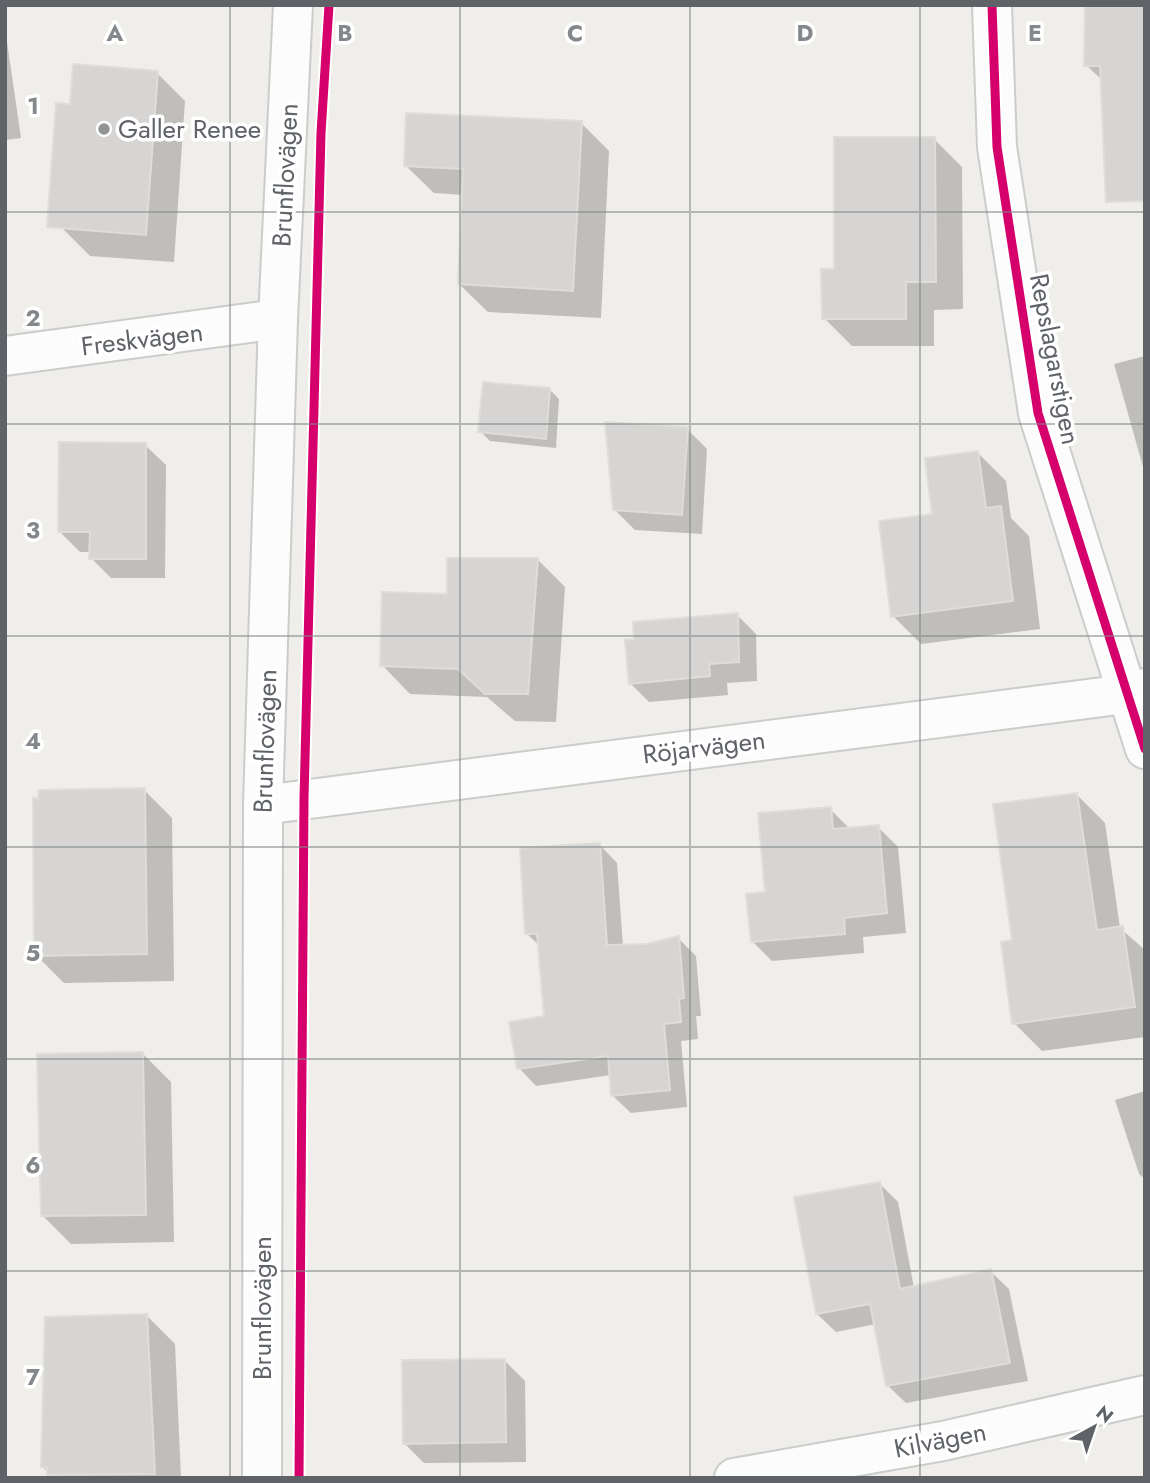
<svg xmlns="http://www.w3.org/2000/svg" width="1150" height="1483" font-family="Jost,sans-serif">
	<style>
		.shadow { fill: #0003 }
		.building { fill: #d6d5d3; stroke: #deddd9; stroke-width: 2 }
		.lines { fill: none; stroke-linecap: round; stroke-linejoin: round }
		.minor-casing { stroke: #cbcccc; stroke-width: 42 }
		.minor { stroke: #fdfcfc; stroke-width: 38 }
		.cycleway-casing { stroke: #fff; stroke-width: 13 }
		.cycleway { stroke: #d6006c; stroke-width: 9 }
		.grid { fill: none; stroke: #84888a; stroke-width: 2; stroke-opacity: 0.55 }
		.poi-dot { fill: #919496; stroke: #fff; stroke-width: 2.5 }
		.labels { text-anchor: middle; stroke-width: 7; stroke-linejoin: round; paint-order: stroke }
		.poi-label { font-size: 26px; fill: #5f6368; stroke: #fff; text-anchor: start }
		.street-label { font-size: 26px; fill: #5f6368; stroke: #fff }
		.grid-label { font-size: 23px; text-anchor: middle; font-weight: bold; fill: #84888a; stroke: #fff; stroke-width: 7; stroke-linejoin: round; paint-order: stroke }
	</style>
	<rect width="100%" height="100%" fill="#efeeea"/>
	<g class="shadow">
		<path d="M 1145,5 L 1145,202 L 1133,202 L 1107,175 L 1103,81 L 1086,65 Z"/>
		<path d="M 5,28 L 21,138 L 5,140 Z"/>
		<path d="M 157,73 L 185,101 L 174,262 L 90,256 L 62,228 Z"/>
		<path d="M 581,123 L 609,151 L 601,318 L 488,312 L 459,284 L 464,195 L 434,193 L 405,165 Z"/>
		<path d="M 934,139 L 962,167 L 963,309 L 934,310 L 934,346 L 852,346 L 824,318 L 836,270 Z"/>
		<path d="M 1145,356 L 1145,474 L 1114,364 Z"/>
		<path d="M 549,389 L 559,399 L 556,448 L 490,441 L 480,431 Z"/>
		<path d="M 687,429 L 707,449 L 702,534 L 635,530 L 615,510 Z"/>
		<path d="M 145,445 L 166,465 L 165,578 L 111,578 L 91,558 L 91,552 L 80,552 L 60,532 Z"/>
		<path d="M 978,453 L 1006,481 L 1011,518 L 1029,536 L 1040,629 L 921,644 L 893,616 L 934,516 Z"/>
		<path d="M 537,559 L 565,587 L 556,722 L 515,721 L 487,697 L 410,694 L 382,665 L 449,595 Z"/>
		<path d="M 737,615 L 756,634 L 757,681 L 727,683 L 728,695 L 649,702 L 630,683 Z"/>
		<path d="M 144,790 L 172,818 L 174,981 L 64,983 L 36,955 Z"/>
		<path d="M 1077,795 L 1105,823 L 1120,928 L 1145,950 L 1145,1037 L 1042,1051 L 1014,1023 Z"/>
		<path d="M 830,809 L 850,829 L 878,827 L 898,847 L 906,933 L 863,937 L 864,953 L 772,961 L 752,941 L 767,894 Z"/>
		<path d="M 600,845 L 617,863 L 623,946 L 647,945 L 678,938 L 696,956 L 701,1016 L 696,1016 L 698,1039 L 681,1041 L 687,1107 L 631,1113 L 613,1096 L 611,1075 L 536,1086 L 519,1068 L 546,1018 L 540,946 L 527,934 Z"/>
		<path d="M 143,1054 L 171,1082 L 174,1242 L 71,1244 L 43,1216 Z"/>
		<path d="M 1145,1091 L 1145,1179 L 1139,1174 L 1115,1100 Z"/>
		<path d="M 879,1183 L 898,1202 L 914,1288 L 990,1271 L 1009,1289 L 1028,1381 L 906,1403 L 887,1385 L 876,1324 L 836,1332 L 817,1314 Z"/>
		<path d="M 147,1316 L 175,1344 L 181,1478 L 52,1478 L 43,1467 Z"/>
		<path d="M 505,1361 L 525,1381 L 526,1462 L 424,1463 L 404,1443 Z"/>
	</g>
	<g class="building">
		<path d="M 1085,5 L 1145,5 L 1145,201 L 1106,202 L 1100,66 L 1084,66 Z"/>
		<path d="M 73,64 L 158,71 L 146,235 L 47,227 L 56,103 L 70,104 Z"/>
		<path d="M 406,113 L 582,121 L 573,291 L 458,284 L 463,169 L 404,166 Z"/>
		<path d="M 834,137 L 935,137 L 936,282 L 906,282 L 906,319 L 822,319 L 821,269 L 834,269 Z"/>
		<path d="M 483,382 L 550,388 L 546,439 L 478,432 Z"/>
		<path d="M 605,422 L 688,427 L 682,515 L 613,510 Z"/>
		<path d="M 59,442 L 146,443 L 146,559 L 89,559 L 90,532 L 58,532 Z"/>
		<path d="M 978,451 L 986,508 L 1001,506 L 1013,601 L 891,617 L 879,521 L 932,514 L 925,458 Z"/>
		<path d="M 447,558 L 538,558 L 528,694 L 485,694 L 458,669 L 380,666 L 382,592 L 447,594 Z"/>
		<path d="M 738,613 L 739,662 L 709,664 L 710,676 L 629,684 L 625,640 L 634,639 L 633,622 Z"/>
		<path d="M 145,788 L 147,954 L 34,956 L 33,798 L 38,799 L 39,790 Z"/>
		<path d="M 1077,793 L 1097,930 L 1123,926 L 1135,1007 L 1012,1024 L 1001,942 L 1012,940 L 993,804 Z"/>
		<path d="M 831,807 L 833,829 L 879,825 L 887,913 L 844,918 L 845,934 L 751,942 L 746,894 L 765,892 L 758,813 Z"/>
		<path d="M 600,843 L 607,945 L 647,944 L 679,936 L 684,998 L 679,999 L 681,1022 L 664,1024 L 670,1090 L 611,1096 L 608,1056 L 517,1069 L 509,1022 L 544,1016 L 537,934 L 525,934 L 520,848 Z"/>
		<path d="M 143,1052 L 146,1215 L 41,1216 L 37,1054 Z"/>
		<path d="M 880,1182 L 900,1289 L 991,1269 L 1010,1363 L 886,1386 L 870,1304 L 816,1314 L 794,1197 Z"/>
		<path d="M 147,1314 L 155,1474 L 47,1475 L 47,1468 L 41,1467 L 45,1317 Z"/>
		<path d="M 505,1359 L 506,1442 L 403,1444 L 402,1360 Z"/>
	</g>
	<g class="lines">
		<g class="minor-casing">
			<g id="minor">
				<path d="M 992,5 L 997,147 L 1038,413 L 1145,749"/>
				<path d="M 5,356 L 278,319"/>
				<path d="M 263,805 L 1126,694 L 1145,688"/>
				<path d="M 262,1478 L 263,805 L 278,319 L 293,5"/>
				<path d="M 734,1478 L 943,1441 L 1145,1395"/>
			</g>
		</g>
		<use href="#minor" class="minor"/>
		<g class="cycleway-casing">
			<g id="cycleway">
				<path d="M 992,5 L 997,147 L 1038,413 L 1145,749"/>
				<path d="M 299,1478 L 304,799 L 321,133 L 329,5"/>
			</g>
		</g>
		<use href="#cycleway" class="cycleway"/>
	</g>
	<path class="grid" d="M 230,5 L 230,1478M 460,5 L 460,1478M 690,5 L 690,1478M 920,5 L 920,1478M 5,212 L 1145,212M 5,424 L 1145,424M 5,636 L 1145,636M 5,847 L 1145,847M 5,1059 L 1145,1059M 5,1271 L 1145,1271"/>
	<circle class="poi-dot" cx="104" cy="129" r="7"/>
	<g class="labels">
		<g class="poi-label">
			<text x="118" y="138">Galler Renee</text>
		</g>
		<g class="street-label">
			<text transform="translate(285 175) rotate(-87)" y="9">Brunflovägen</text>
			<text transform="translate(142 339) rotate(-7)" y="9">Freskvägen</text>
			<text transform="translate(1055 359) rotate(79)" y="9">Repslagarstigen</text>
			<text transform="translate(265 741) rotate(-88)" y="9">Brunflovägen</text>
			<text transform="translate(704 747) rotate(-7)" y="9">Röjarvägen</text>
			<text transform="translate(262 1308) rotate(-90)" y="9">Brunflovägen</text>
			<text transform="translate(940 1440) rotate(-11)" y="9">Kilvägen</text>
		</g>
	</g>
	<g class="grid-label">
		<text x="115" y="41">A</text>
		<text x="345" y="41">B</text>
		<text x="575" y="41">C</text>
		<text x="805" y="41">D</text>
		<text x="1035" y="41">E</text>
		<text x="33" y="114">1</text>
		<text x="33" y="326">2</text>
		<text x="33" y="538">3</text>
		<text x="33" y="749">4</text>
		<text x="33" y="961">5</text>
		<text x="33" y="1173">6</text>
		<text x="33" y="1385">7</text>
	</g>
	<rect width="1150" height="1483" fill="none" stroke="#5f6368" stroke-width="14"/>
	<g transform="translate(1094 1427) rotate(40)" stroke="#ffffff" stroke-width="5" paint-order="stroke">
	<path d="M0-5L12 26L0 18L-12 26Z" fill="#5f6368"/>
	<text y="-10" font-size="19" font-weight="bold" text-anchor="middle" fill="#5f6368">N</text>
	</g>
</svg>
